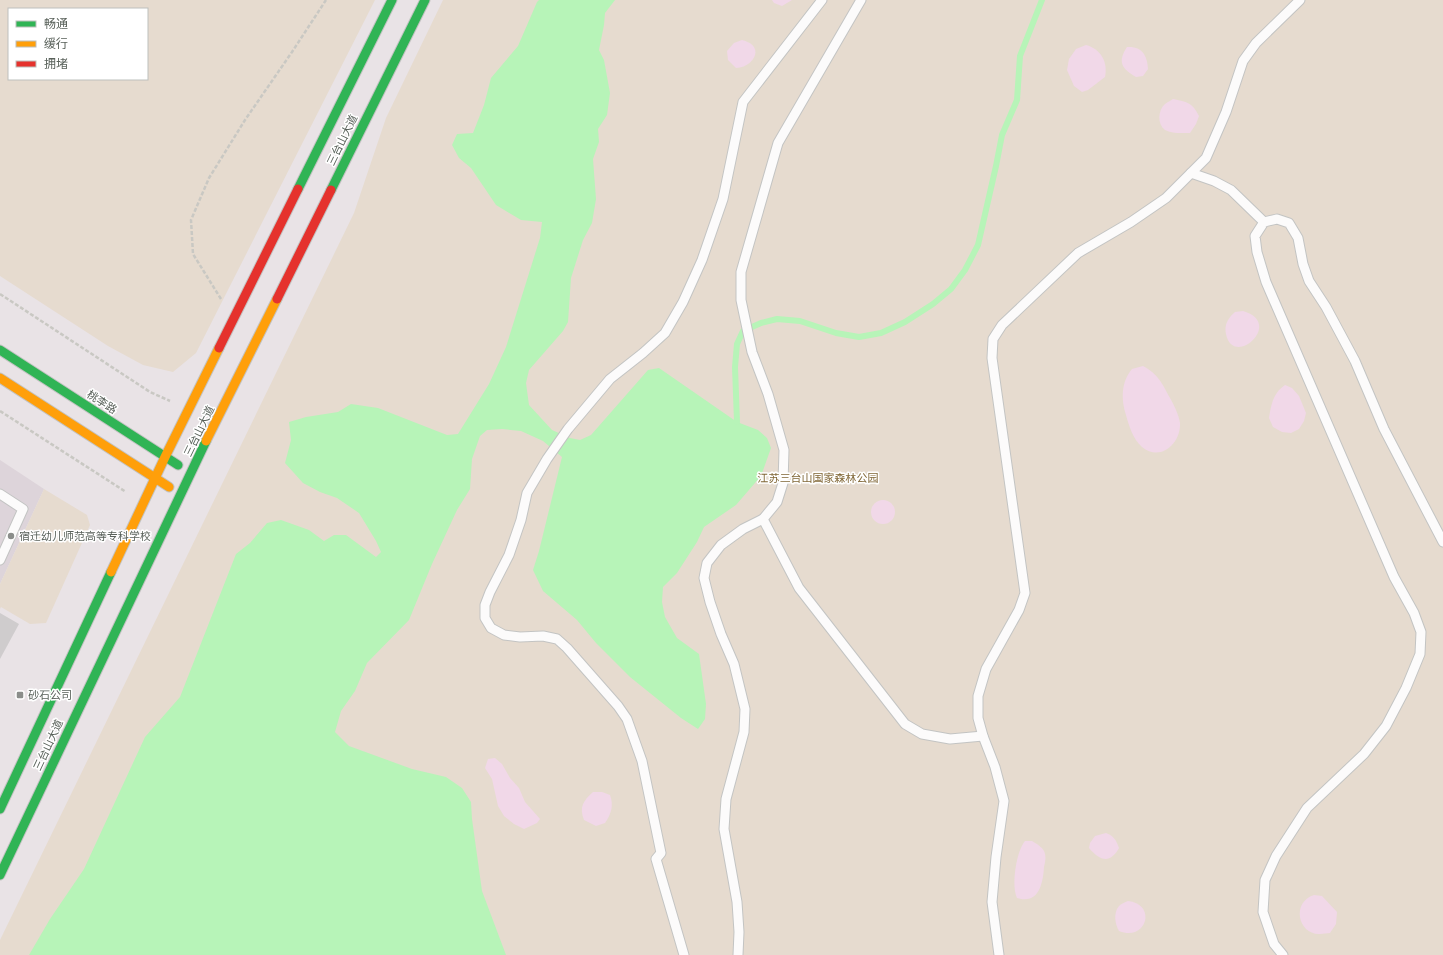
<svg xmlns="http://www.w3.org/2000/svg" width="1443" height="955" font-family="Arial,'Noto Sans SC',sans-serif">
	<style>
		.education { fill: #ddd4da }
		.green { fill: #e6dbcf; fill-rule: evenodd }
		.sand { fill: #f1d8e8 }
		.water { fill: #b7f4b8 }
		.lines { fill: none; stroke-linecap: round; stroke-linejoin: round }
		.stream { stroke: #b7f4b8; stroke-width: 6 }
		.building { fill: #cfcccd }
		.lane-casing { stroke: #c3c4c3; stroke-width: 11 }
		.fast-casing { stroke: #c3c3c2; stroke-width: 11 }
		.slow-casing { stroke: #c3c3c2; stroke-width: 11 }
		.jam-casing { stroke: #c3c3c2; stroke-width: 11 }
		.path { stroke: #c9c8c3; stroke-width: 2.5; stroke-dasharray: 4 2; stroke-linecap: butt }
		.lane { stroke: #fcfbfb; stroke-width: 9 }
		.fast { stroke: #30b455; stroke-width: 9 }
		.slow { stroke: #ff9f0a; stroke-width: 9 }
		.jam { stroke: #e5322d; stroke-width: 9 }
		.poi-dot { fill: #8b8e8b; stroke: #fff; stroke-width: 1.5 }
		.labels { text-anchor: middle; stroke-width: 3; stroke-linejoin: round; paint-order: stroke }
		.street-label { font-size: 11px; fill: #59615a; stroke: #fff }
		.park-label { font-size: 11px; fill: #816737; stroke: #fff }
		.poi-label { font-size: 11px; fill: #59615a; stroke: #fff; text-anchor: start }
	</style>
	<rect width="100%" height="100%" fill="#e9e3e6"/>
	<path class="education" d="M 0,460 L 44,489 L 0,584 Z"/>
	<g class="green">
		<path d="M 0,0 L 375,0 L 196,353 L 173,372 L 143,365 L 108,346 L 0,276 ZM 9,9 L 147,9 L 147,79 L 9,79 Z"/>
		<path d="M 443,0 L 1443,0 L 1443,955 L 0,955 L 0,940 L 354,213 L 386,118 Z"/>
		<path d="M 44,489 L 87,515 L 90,525 L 46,623 L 30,624 L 1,607 L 0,609 L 0,584 Z"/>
	</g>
	<g class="sand">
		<path d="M 772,0 L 792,0 L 782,6 L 774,3 Z"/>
		<path d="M 742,40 C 766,46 754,67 736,68 L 728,60 L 727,51 L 734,43 Z"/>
		<path d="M 1086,45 C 1101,49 1108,62 1105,77 L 1088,90 L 1082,92 L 1074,86 L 1067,70 L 1069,59 L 1076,49 Z"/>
		<path d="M 1127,47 C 1142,46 1147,55 1148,69 L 1143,76 L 1136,77 C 1122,69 1117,62 1127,47 Z"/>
		<path d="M 1173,99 C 1187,102 1192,102 1199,116 L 1196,124 L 1190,133 C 1182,133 1172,134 1165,130 C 1157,124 1158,110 1165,104 C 1167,102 1171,101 1173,99 Z"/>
		<path d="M 1243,311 C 1285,323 1233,369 1226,334 C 1224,325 1228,318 1235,312 Z"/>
		<path d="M 1143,366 C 1158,374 1162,383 1170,398 C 1174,405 1179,415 1180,423 C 1181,444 1160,462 1142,447 C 1133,439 1129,426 1126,415 C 1121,399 1121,382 1132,369 Z"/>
		<path d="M 1285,385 L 1292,388 L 1299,396 L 1306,413 L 1304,421 L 1299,429 L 1291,433 L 1282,432 L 1273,427 L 1269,418 C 1271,405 1273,393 1285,385 Z"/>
		<circle cx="883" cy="512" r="12"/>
		<path d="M 495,758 L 502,764 L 510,778 L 519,788 L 525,802 L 540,819 L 537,823 L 524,829 L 514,824 L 504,816 L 498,806 L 492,779 L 485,768 L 488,759 Z"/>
		<path d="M 593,792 L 602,792 L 610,795 C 614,806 611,814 605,823 L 596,826 L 584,820 C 579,807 583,801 593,792 Z"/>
		<path d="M 1106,833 C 1114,836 1116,840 1119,848 C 1110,864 1100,861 1089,848 L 1090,843 L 1095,836 Z"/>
		<path d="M 1025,841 L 1032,841 C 1037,844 1044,848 1045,854 C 1046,858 1045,863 1044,867 C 1043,883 1039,905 1017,898 C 1011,886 1016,852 1025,841 Z"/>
		<path d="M 1314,895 L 1322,896 L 1337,912 L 1336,924 L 1330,933 C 1327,933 1323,934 1320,934 C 1298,935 1291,902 1314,895 Z"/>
		<path d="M 1128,901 C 1157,904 1147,942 1119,931 C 1115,924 1113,913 1119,906 C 1121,904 1125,902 1128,901 Z"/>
	</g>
	<path class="water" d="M 539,0 L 615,0 L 605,13 L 604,25 L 599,50 L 604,60 L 610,93 L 607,115 L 598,129 L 599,142 L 593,159 L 596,199 L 592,223 L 583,240 L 571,278 L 568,322 L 563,331 L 529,370 L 526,383 L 529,405 L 552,430 L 570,438 L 580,440 L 591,435 L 648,370 L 659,368 L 737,422 L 758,430 L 767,438 L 771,448 L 761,476 L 736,505 L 704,527 L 697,542 L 677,573 L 663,587 L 662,602 L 665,617 L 677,638 L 699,654 L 706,704 L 705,719 L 698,729 L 681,718 L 630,677 L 596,643 L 577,620 L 543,591 L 533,570 L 539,551 L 562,457 L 543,441 L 521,431 L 502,429 L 487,430 L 480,436 L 472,459 L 470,489 L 457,510 L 432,564 L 409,620 L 367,663 L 355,691 L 341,711 L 335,732 L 349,746 L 412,769 L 446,777 L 462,788 L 471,802 L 472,819 L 482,891 L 506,955 L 29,955 L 50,919 L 84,869 L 145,737 L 180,697 L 236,554 L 250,543 L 267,523 L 281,520 L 309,530 L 324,541 L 334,535 L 346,535 L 376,557 L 381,552 L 376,541 L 359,513 L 337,498 L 320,492 L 303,483 L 285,463 L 291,440 L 289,422 L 306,417 L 338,412 L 351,404 L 378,408 L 447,435 L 458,434 L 489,384 L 506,347 L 540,238 L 542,222 L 521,220 L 496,205 L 471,168 L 459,158 L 452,145 L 457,134 L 473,133 L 484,105 L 491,78 L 518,46 L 537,2 Z"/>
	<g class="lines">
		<path class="stream" d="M 737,422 L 735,367 L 737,344 L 743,331 L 761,323 L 777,319 L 800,321 L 836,333 L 859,337 L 881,333 L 905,322 L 933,304 L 951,289 L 965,270 L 978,245 L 996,166 L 1002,135 L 1017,100 L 1020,56 L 1042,0"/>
	</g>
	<path class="building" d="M 0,613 L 19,624 L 0,659 Z"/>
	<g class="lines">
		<g class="lane-casing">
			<g id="lane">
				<path d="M 1191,173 L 1214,181 L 1231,190 L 1264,222"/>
				<path d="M 0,494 L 23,509 L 0,560"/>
				<path d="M 763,519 L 799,588 L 905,724 L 922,734 L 950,739 L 983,736"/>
				<path d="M 684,955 L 656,859 L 661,853 L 642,761 L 627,719 L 618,706 L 567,648 L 557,639 L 543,636 L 520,637 L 504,635 L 491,628 L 485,618 L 485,605 L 490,592 L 509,555 L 521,520 L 527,493 L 547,459 L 568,429 L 610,379 L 643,353 L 665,333 L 683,302 L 702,260 L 723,199 L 743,102 L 822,0"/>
				<path d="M 738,955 L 739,932 L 737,902 L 724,829 L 726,799 L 744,732 L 745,709 L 734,664 L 721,634 L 710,602 L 704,578 L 707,563 L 721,545 L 743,529 L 763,519 L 777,502 L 783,483 L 784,450 L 768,394 L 752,352 L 741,300 L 741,272 L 778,143 L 861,0"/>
				<path d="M 999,955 L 992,902 L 996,857 L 1004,801 L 995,767 L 983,736 L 978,718 L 978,696 L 986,669 L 1019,610 L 1025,593 L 992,358 L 993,339 L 1002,325 L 1078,253 L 1131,222 L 1166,198 L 1206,158 L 1226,112 L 1243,61 L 1256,43 L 1300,0"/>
				<path d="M 1283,955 L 1274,944 L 1263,912 L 1265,880 L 1276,856 L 1307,808 L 1364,754 L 1386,726 L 1406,688 L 1420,654 L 1421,632 L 1414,613 L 1394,577 L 1266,282 L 1257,252 L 1255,236 L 1264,222 L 1277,219 L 1289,223 L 1298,238 L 1303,264 L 1309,281 L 1326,307 L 1355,361 L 1384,429 L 1443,542"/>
			</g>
		</g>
		<g class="fast-casing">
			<g id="fast">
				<path d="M 298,189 L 392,0"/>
				<path d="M 331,190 L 425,0"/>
				<path d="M 0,350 L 178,465"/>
				<path d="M 0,809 L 111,572"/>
				<path d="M 0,875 L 206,441"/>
			</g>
		</g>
		<g class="slow-casing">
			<g id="slow">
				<path d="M 0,378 L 169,487"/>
				<path d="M 206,441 L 277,299"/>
				<path d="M 111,572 L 165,457 L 219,348"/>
			</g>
		</g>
		<g class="jam-casing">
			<g id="jam">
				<path d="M 277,299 L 331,190"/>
				<path d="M 219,348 L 298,189"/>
			</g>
		</g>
		<g class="path">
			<path d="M 0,294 L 150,392 L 170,401"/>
			<path d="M 221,299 L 193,254 L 191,220 L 209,178 L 245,120 L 292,52 L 326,0"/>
			<path d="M 0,411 L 126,492"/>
		</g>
		<use href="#lane" class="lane"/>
		<use href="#fast" class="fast"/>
		<use href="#slow" class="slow"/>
		<use href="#jam" class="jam"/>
	</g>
	<g class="poi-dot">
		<circle cx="11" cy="536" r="4"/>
		<rect x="16" y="691" width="8" height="8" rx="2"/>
	</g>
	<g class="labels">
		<g class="street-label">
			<text transform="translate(342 140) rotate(-64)" y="4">三台山大道</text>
			<text transform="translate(102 402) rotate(33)" y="4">桃李路</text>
			<text transform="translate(199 431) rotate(-64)" y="4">三台山大道</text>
			<text transform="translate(48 745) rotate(-65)" y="4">三台山大道</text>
		</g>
		<g class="park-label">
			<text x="818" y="482">江苏三台山国家森林公园</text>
		</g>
		<g class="poi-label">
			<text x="19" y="540">宿迁幼儿师范高等专科学校</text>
			<text x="28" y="699">砂石公司</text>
		</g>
	</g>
	<rect x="8" y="8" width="140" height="72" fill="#ffffff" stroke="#bdc0bd"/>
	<rect x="16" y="21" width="20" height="6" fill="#30b455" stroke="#bdc0bd"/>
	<text x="44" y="28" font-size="12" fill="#59615a">畅通</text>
	<rect x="16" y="41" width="20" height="6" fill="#ff9f0a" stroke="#bdc0bd"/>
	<text x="44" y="48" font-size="12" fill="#59615a">缓行</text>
	<rect x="16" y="61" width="20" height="6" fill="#e5322d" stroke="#bdc0bd"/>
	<text x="44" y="68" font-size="12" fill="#59615a">拥堵</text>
</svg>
